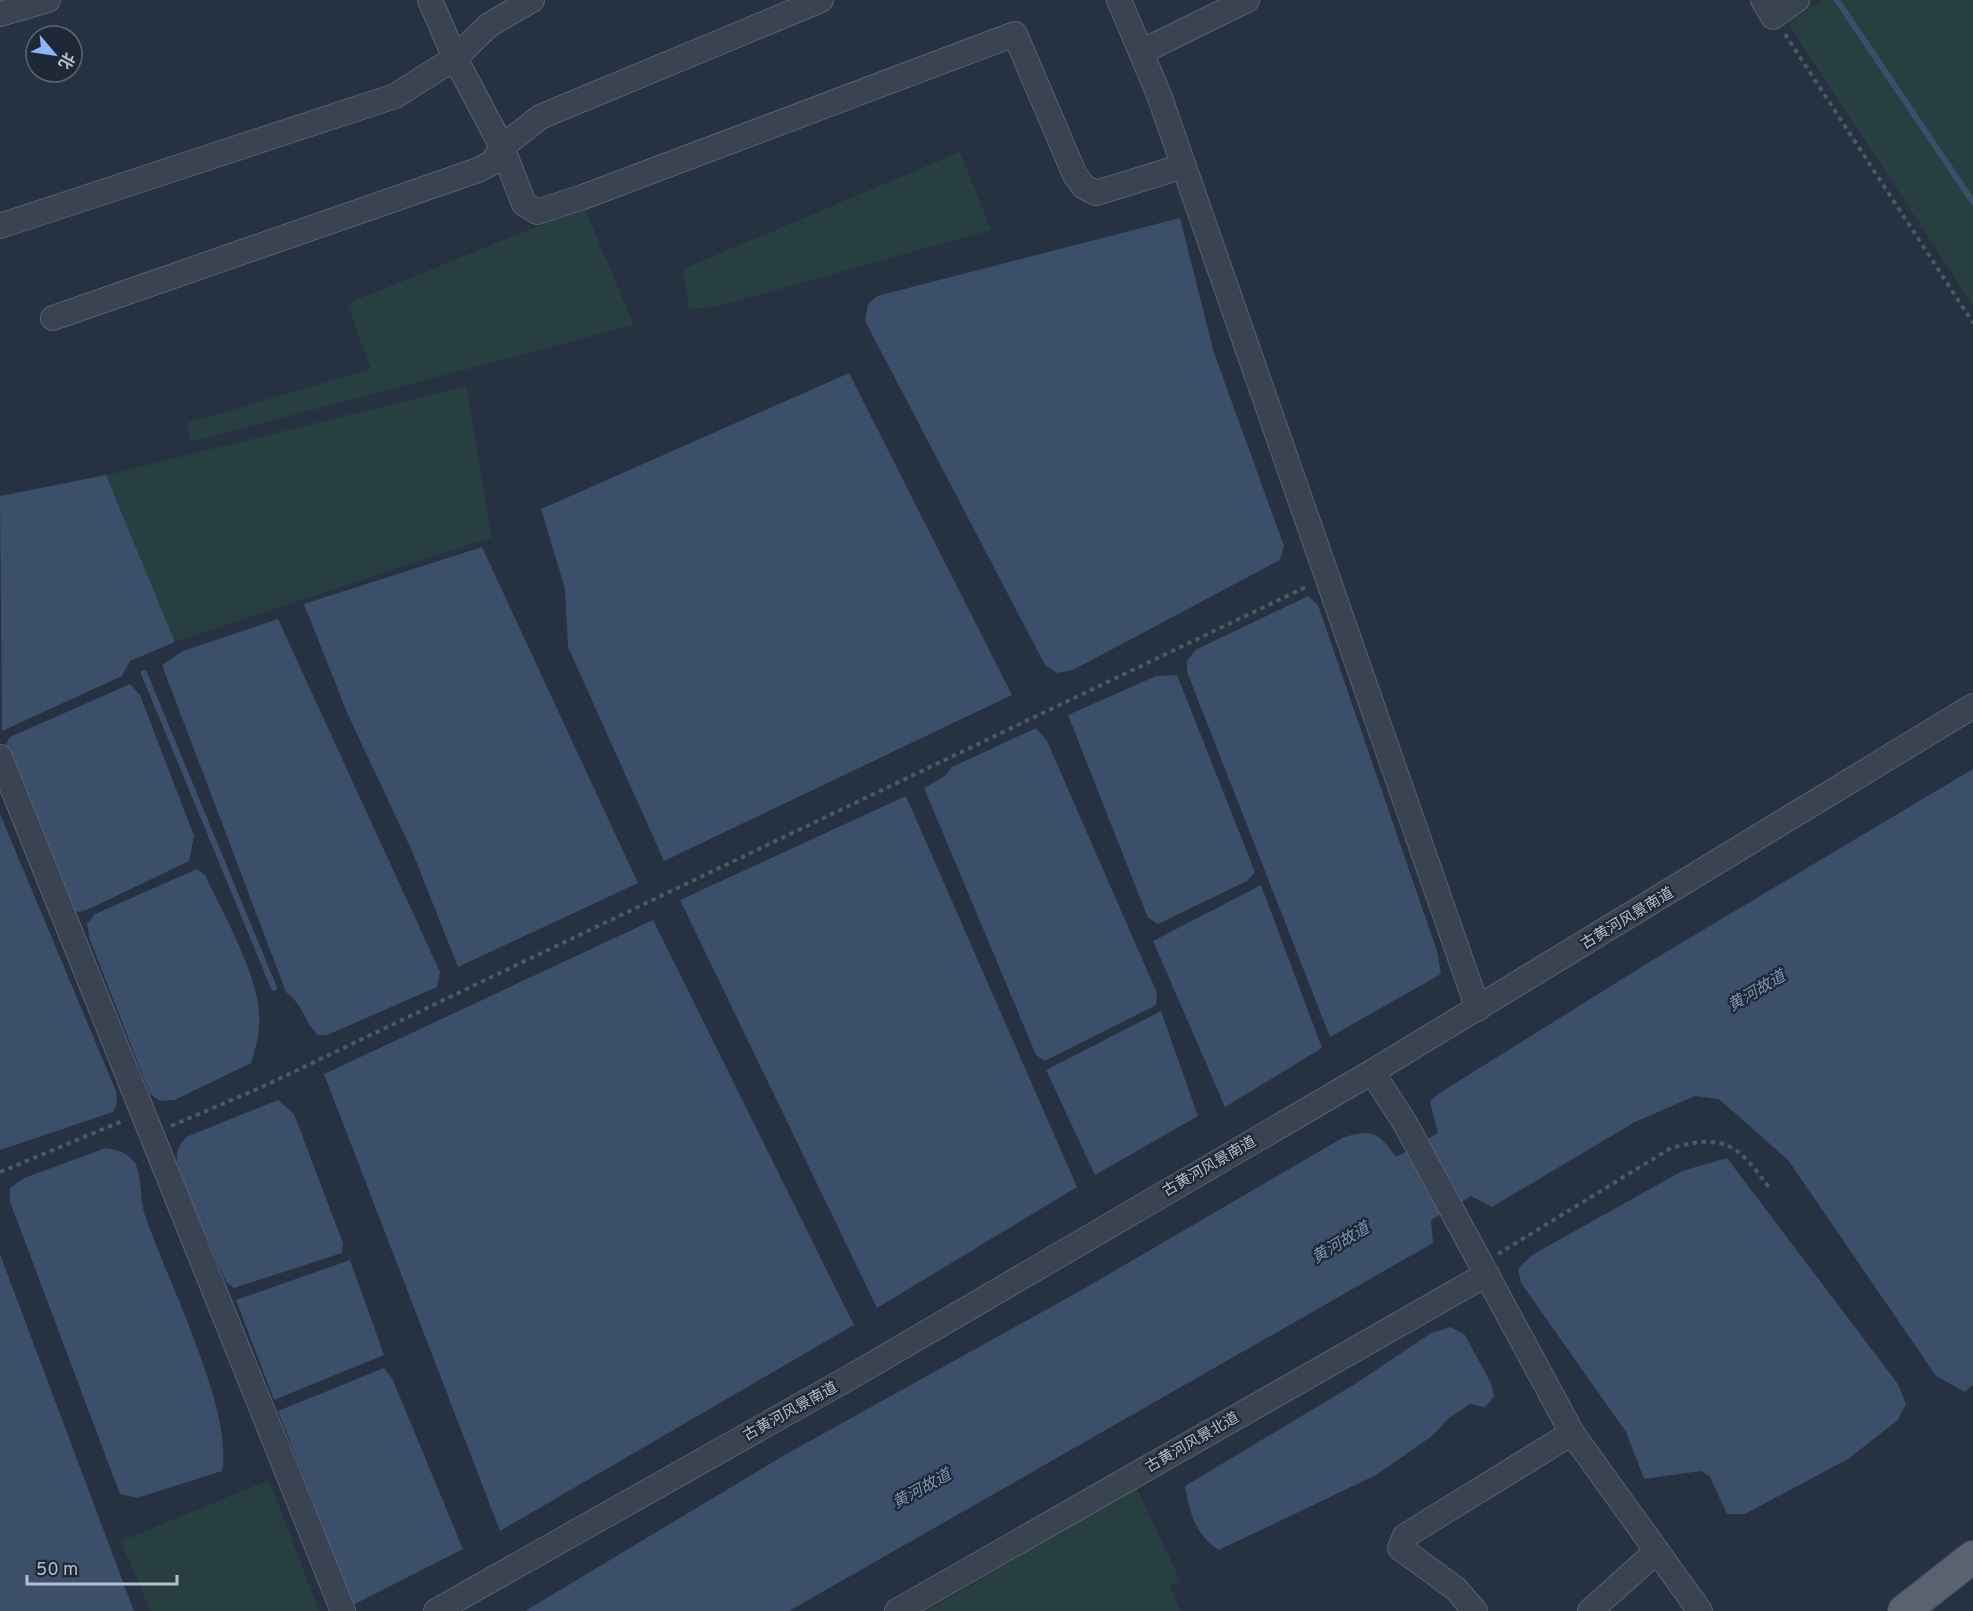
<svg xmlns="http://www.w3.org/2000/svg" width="1973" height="1611" font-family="Overpass,'Noto Sans SC',sans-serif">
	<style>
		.green { fill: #283f42 }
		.water { fill: #3b4e6a }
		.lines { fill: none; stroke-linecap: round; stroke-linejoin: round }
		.stream { stroke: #3b4e6a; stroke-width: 6 }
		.minor-casing { stroke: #58616e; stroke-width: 26 }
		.major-casing { stroke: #444c5a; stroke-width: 34 }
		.path { stroke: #465c5f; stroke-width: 4; stroke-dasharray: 4.5 4.5; stroke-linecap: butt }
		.minor { stroke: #3a4351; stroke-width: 24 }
		.major { stroke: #586271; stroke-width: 32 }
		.labels { text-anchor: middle; stroke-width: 4.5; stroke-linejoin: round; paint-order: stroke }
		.street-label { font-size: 15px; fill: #b7becb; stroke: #1f2836 }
		.water-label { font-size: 16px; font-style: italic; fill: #7d94b2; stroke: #1f2836 }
	</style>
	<rect width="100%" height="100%" fill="#263141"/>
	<g class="green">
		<path d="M 1823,0 L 1973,0 L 1973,305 L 1788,23 Z"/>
		<path d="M 960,152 L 991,230 L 715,307 L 689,309 L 683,269 Z"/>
		<path d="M 584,207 L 634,325 L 190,442 L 187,423 L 371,369 L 347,304 Z"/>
		<path d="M 466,386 L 492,537 L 175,642 L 106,475 Z"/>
		<path d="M 269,1480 L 319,1611 L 150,1611 L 121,1541 Z"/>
		<path d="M 1136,1487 L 1181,1582 L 1170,1585 L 1180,1611 L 927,1611 Z"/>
	</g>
	<g class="water">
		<path d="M 1180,218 L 1214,353 L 1284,546 L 1280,560 L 1073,670 L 1057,673 L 1045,665 L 865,321 L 868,304 L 877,296 Z"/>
		<path d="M 849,373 L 1012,695 L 664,861 L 568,647 L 565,589 L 541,509 Z"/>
		<path d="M 106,475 L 175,642 L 130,661 L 122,676 L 2,731 L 0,496 Z"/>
		<path d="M 482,547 L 638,883 L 458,967 L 412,851 L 348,715 L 304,604 Z"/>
		<path d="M 1308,596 L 1318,605 L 1437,951 L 1441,974 L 1330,1037 L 1187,672 L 1187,661 L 1195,650 Z"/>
		<path d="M 278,619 L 440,972 L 437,987 L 327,1035 L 318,1035 C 304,1022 304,1006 286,992 L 162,665 L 183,651 Z"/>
		<path d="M 1177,675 L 1255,872 L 1247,881 L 1158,924 L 1148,918 L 1068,715 L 1156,676 Z"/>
		<path d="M 130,684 L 140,695 L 194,836 L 189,861 L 89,909 L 79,912 L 69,908 L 6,744 L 10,737 Z"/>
		<path d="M 1036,728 L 1047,741 L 1157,993 L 1156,1005 L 1045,1061 L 1036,1055 L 924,788 L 945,776 L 952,767 Z"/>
		<path d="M 1973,769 L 1973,1385 L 1965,1392 L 1936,1376 L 1788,1160 L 1719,1099 L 1695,1096 L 1635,1122 L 1492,1207 L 1471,1196 L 1431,1220 L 1433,1243 L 789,1611 L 525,1611 L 783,1456 L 1078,1292 L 1344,1137 C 1374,1129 1379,1133 1396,1157 L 1438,1133 L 1430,1102 L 1438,1094 L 1651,961 Z"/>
		<path d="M 906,796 L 1077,1187 L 877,1308 L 680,900 Z"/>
		<path d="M 0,814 L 116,1091 L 117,1102 L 113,1112 L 0,1150 Z"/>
		<path d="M 197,869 L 205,875 C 223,913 256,971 259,1012 C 261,1029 256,1047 251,1063 L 175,1100 L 160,1101 L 150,1094 L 90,940 L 87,924 L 95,914 Z"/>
		<path d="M 1261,885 L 1322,1048 L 1225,1107 L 1153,941 Z"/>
		<path d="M 653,920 L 854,1325 L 500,1531 L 324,1074 Z"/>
		<path d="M 1161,1011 L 1198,1116 L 1095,1175 L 1046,1070 Z"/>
		<path d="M 278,1100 L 294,1114 L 343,1243 L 342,1253 L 234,1288 L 226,1282 L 179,1172 C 175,1157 176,1149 186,1137 Z"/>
		<path d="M 106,1148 C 118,1150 126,1152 134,1162 C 142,1172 140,1202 145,1215 C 166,1278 234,1410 222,1471 L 137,1498 L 120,1494 L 10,1202 L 10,1188 L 24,1178 Z"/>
		<path d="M 1727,1158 L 1898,1384 L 1906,1404 L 1898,1420 L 1848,1459 L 1745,1514 L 1727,1514 L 1710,1477 L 1701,1471 L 1644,1479 L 1626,1432 L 1521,1283 L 1518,1269 L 1532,1255 L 1682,1171 Z"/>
		<path d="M 0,1254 L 134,1611 L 0,1611 Z"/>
		<path d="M 350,1260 L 384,1355 L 274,1400 L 236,1300 Z"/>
		<path d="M 1451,1327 L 1465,1335 L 1491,1383 L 1494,1397 L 1485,1407 L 1470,1404 L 1449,1418 L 1432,1436 L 1376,1475 L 1219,1550 C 1195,1535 1190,1513 1185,1486 L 1355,1384 L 1431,1333 Z"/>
		<path d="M 384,1368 L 392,1378 L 463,1549 L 353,1605 L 278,1411 Z"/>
	</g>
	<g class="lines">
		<g class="stream">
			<path d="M 1837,0 L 1973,202"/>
			<path d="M 144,673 L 274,988"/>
		</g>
		<g class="minor-casing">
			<g id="minor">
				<path d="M 430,0 L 455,58 L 502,147 L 524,204 L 537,212 L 583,197 L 1015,34 L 1075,175 L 1084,187 L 1096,193 L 1184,166"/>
				<path d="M 1119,0 L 1159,95 L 1478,1009"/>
				<path d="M 1763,0 L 1773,17 L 1797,0"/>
				<path d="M 0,14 L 48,0"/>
				<path d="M 1141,52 L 1247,0"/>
				<path d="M 0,226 L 395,96 L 455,58 L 489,25 L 532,0"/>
				<path d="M 53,318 L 478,170 L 493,162 L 502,147 L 540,117 L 821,0"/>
				<path d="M 0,757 L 343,1611"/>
				<path d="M 1372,1072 L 1405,1123 L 1572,1433 L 1700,1611"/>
				<path d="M 436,1611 L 854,1375 L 1372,1072 L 1973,706"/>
				<path d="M 897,1611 L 1487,1274"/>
				<path d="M 1475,1611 L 1456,1589 L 1400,1548 L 1405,1536 L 1572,1433"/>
				<path d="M 1590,1611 L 1657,1551"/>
			</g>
		</g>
		<g class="major-casing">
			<path id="major" d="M 1904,1611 L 1973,1557"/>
		</g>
		<g class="path">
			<path d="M 1785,34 L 1973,323"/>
			<path d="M 171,1126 L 262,1087 L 1308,586"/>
			<path d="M 0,1172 L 125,1120"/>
			<path d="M 1498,1254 L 1671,1148 C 1726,1133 1738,1145 1770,1189"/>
		</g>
		<use href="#minor" class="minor"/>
		<use href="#major" class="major"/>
	</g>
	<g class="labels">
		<g class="street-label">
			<text transform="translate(1627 918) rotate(-31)" y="5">古黄河风景南道</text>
			<text transform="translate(1209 1166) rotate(-30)" y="5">古黄河风景南道</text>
			<text transform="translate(790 1411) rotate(-29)" y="5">古黄河风景南道</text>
			<text transform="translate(1192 1442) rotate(-30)" y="5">古黄河风景北道</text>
		</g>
		<g class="water-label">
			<text transform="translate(1756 990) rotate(-31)" y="6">黄河故道</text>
			<text transform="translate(1340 1242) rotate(-31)" y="6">黄河故道</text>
			<text transform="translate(921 1488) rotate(-29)" y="6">黄河故道</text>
		</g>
	</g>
	<g transform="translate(54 54) rotate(119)"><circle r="28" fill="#1f2836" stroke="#5c6472" stroke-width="1.5"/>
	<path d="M0-4.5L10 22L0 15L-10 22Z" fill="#8eb6f9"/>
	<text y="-9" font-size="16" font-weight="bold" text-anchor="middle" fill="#b7becb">北</text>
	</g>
	<path d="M27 1575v9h150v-9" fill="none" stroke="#b7becb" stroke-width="3"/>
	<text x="36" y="1575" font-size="18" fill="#b7becb" stroke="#1f2836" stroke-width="4.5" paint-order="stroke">50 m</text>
</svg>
